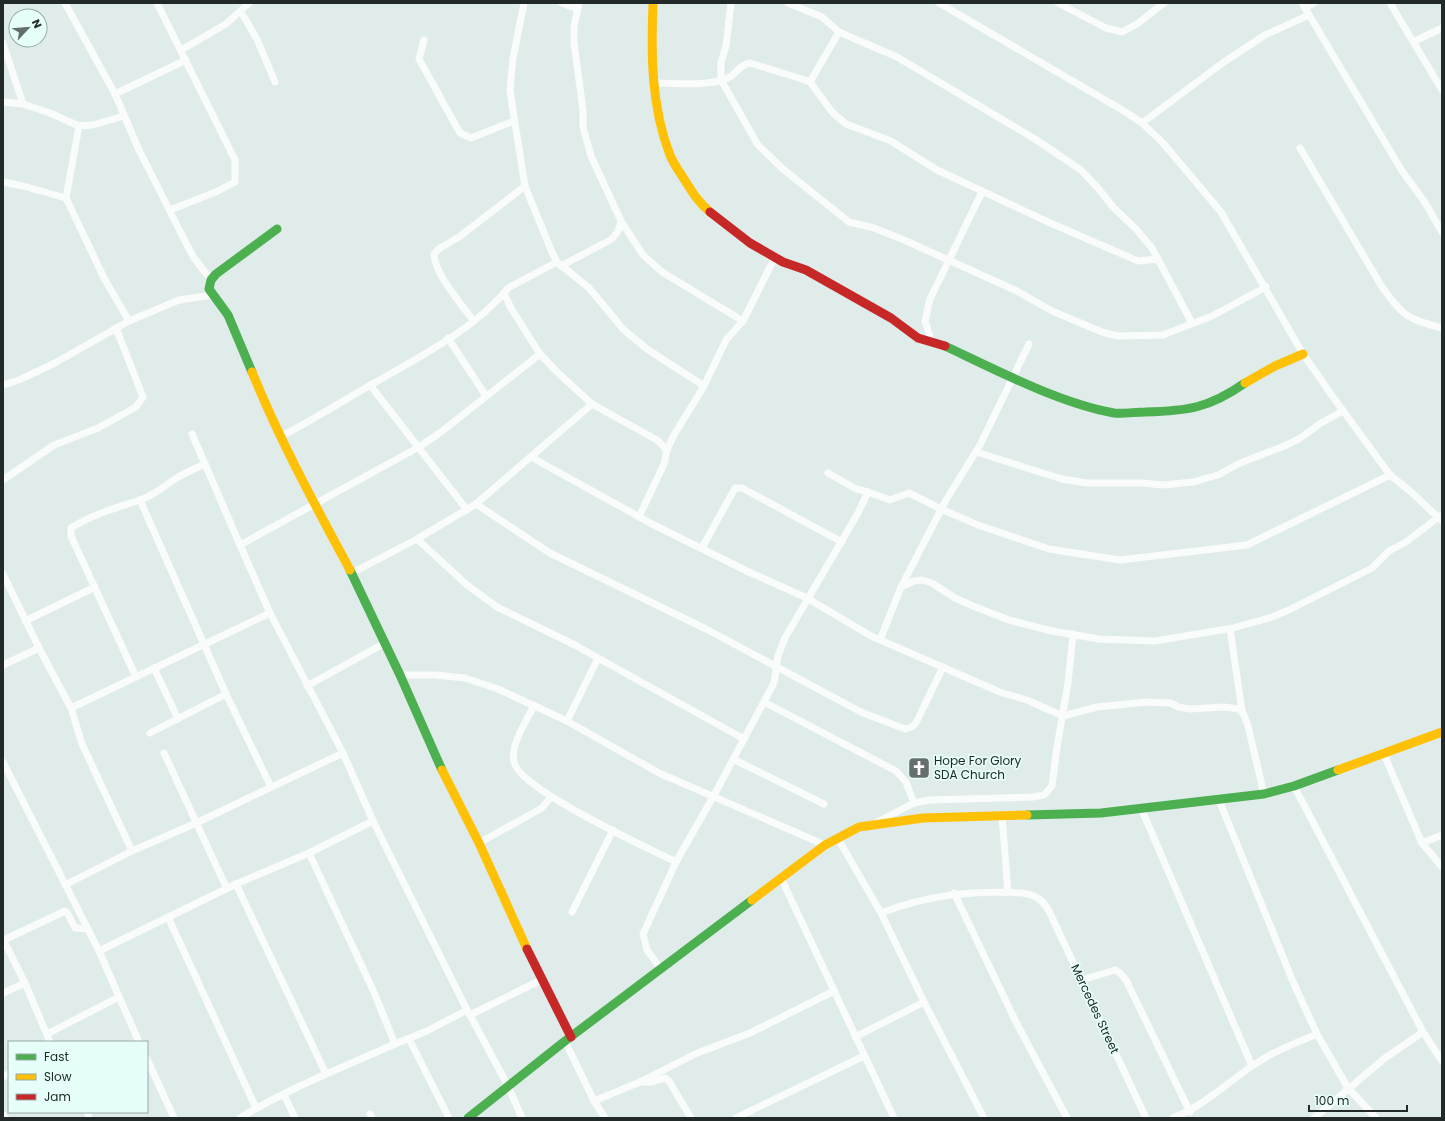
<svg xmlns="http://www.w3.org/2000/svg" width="1445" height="1121" font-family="Poppins,sans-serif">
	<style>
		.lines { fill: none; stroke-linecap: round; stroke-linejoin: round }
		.street { stroke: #fafcfc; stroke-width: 7 }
		.fast { stroke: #4caf50; stroke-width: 9 }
		.slow { stroke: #ffc107; stroke-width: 9 }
		.jam { stroke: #c62828; stroke-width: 9 }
		.labels { text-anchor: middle; stroke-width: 3.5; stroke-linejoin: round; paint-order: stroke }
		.poi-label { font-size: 12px; fill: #212a28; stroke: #e6fffb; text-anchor: start }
		.street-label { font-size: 12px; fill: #212a28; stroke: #e6fffb }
	</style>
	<rect width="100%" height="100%" fill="#dfecea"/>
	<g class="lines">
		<g class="street">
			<path d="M 65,3 L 115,94 L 139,150 L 187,245 L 194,258 L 211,280"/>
			<path d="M 157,3 L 235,160 L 235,182 L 218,191 L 170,210"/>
			<path d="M 524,3 L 513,58 L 510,90 L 512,104 L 525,186 L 551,250 L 557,262 L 589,288 L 624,330 L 647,349 L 704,386"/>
			<path d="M 562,3 L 577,9"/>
			<path d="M 731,3 L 726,46 L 721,63 L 721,80 L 758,145 L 783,169 L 849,222 L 874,228 L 904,240 L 1017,291 L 1052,311 L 1102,332 L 1118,336 L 1163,335 L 1212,316 L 1266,287"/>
			<path d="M 788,3 L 822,17 L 839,32"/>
			<path d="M 939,3 L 1124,111 L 1142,123 L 1163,143 L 1221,212 L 1303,354 L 1333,397 L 1390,475 L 1410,491 L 1442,521"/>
			<path d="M 1058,3 L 1106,28 L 1122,32 L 1137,24 L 1164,3"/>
			<path d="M 1302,3 L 1402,171 L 1424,201 L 1442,232"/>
			<path d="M 1390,3 L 1442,90"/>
			<path d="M 1305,8 L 1314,3"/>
			<path d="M 241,12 L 257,39 L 275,82"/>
			<path d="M 424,40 L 419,59 L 460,133 L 471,138 L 514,121"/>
			<path d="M 1413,42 L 1442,28"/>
			<path d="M 3,43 L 23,104"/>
			<path d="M 181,50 L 226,24 L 249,3"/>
			<path d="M 810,82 L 839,32 L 897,57 L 1035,139 L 1081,170 L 1097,187 L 1113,207 L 1136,229 L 1152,248 L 1192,323"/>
			<path d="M 654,83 C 677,83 706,87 728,78 C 737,74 737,66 750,63 L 802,79 L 810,82 L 832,112 L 846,124 L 891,141 L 937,170 L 1048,222 L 1138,261 L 1158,259"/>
			<path d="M 115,94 L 186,60"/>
			<path d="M 3,102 L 23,104 L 50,113 L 79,126 L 93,125 L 124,116"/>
			<path d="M 1142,123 L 1224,62 L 1265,35 L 1309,15"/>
			<path d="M 79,126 L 66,198 L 105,280 L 129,321"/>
			<path d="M 1300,148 L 1382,287 C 1404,317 1406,318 1442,328"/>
			<path d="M 3,182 L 23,186 L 66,198"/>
			<path d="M 621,221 L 643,255 L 662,272 L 743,321"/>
			<path d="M 557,262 L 508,288 L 504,293 L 511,308 L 540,354 L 556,371 L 592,404 L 657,440 L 667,450 L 664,464 L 639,517"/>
			<path d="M 561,266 L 612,239 L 618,231 L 621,221 L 591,156 L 583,127 L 583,110 L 574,43 L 574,26 L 579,3"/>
			<path d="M 473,320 C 462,305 434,273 434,254 L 440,248 L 459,237 L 525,186"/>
			<path d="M 448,338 L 486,396"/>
			<path d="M 931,340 L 925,321 L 930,299 L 982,192"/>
			<path d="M 3,385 L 19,380 L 53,364 L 129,321 L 179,300 L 213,295"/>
			<path d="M 370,385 L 467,510"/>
			<path d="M 192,434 L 240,545 L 419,447 L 441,432 L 540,354"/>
			<path d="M 280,437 C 313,420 344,400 376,382 C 419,357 471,331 504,293"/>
			<path d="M 667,450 L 674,435 L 704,386 L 726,340 L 743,321 L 775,257"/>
			<path d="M 976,452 L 1062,479 L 1087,483 L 1142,483 L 1163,485 L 1193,482 L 1218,475 L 1240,463 L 1282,447 L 1299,439 L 1321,423 L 1343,411"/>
			<path d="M 531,457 L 652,524 L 749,572 L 807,598 L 871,636 L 1002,693 L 1027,700 L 1063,716 L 1097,707 L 1147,702 L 1171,703 L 1178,707 L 1190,709 L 1224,707 L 1239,709 L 1244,715 L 1248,726 L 1264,794"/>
			<path d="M 3,480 L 54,445 L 98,428 L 136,407 L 143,397 L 116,328"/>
			<path d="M 868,492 L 890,500 L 909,493 L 941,509 L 978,525 L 1049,549 L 1120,560 L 1247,545 L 1390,475"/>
			<path d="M 140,500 L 226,694 L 271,787"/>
			<path d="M 476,504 L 550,553 L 706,629 L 861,712 L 905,729 L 912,727 L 916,723 L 943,667"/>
			<path d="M 417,539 L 467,585 L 497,607 L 575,645 L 598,658 L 567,721"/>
			<path d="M 702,548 L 735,488 L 742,488 L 842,542"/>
			<path d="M 352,573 L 417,539 L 476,504 L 592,404"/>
			<path d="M 3,574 L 39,648 L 71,708 L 82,744 L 132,851"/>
			<path d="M 901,587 L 914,581 L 922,580 L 932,583 L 955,598 L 973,606 L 1009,620 L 1052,631 L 1099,639 L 1155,641 L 1233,628 L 1272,617 L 1291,609 L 1372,568 L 1389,551 L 1406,542 L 1440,516"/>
			<path d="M 270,613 L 343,753"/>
			<path d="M 25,621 L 95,587"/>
			<path d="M 1230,629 L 1242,711"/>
			<path d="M 880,640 L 901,587 L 946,500 L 980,445 L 1029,344"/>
			<path d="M 598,658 L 744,739"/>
			<path d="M 3,665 L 39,648"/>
			<path d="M 154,668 L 178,719"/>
			<path d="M 400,675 L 435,675 L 465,678 L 498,689 L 567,721 L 659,773 L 825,845"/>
			<path d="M 136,677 L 71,536 L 71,528 C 93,514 116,508 140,500 C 152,496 162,488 172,481 C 182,474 194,469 205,464"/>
			<path d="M 307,686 L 385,643"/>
			<path d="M 764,702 L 896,771 L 906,782 L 914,803"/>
			<path d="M 534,705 C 527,721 510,744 514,762 C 519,789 648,848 676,862"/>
			<path d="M 71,708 L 270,613 L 240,545"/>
			<path d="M 150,733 L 226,694"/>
			<path d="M 1383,752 L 1422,843 L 1442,867"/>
			<path d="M 164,753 L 227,889"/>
			<path d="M 733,759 L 824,804"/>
			<path d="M 3,762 L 99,951 L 139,1042"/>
			<path d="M 1294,786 L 1423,1032 L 1442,1061"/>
			<path d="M 1219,800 L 1294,984 L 1317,1034 L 1348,1088 L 1376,1118"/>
			<path d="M 1141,808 L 1252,1066"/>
			<path d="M 1002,816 L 1008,892"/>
			<path d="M 877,822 L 914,803 L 929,800 L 1033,797 L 1044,795 L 1052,786 L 1057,747 L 1068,683 L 1073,634"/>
			<path d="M 837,837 L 881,913 L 924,1002 L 984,1118"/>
			<path d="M 479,843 L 542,808 L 551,797"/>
			<path d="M 1422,843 L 1442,835"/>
			<path d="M 781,878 L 894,1118"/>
			<path d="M 236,884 L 326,1074"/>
			<path d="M 65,885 L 132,851 L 194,824 L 343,753 L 373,821"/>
			<path d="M 954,893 L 1017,1024 L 1067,1118"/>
			<path d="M 572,912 L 613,830"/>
			<path d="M 881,913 C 928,895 972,890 1022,893 C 1036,895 1042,899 1049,911 L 1146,1118"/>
			<path d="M 168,917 L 256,1108"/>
			<path d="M 3,939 L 25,983 L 50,1042"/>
			<path d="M 4,940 L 65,911 L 68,914 L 75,928 L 88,929"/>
			<path d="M 99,951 L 236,884 L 309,853"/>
			<path d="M 661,969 L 647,950 L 643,934 L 676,862 L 713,797 L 774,683 L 778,656 L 785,638 L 858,513 L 868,492 L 856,489 L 828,473"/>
			<path d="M 1082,980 L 1115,970 L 1120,973 L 1126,980 L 1190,1112"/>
			<path d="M 3,993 L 25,983"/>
			<path d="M 467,1010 L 427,1031 L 395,1044 L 373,990 L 309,853 L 373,821 L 467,1010 L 470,1015"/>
			<path d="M 47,1034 L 119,997"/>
			<path d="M 855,1037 L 924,1002"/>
			<path d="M 409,1039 L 449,1118"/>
			<path d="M 565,1041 L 594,1101 L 605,1118"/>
			<path d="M 147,1059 L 174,1118"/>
			<path d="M 3,1077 L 9,1074"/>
			<path d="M 640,1082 L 652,1082 L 665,1078 L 669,1081 L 691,1118"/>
			<path d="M 284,1095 L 295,1118"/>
			<path d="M 594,1101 L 640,1082 L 695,1054 L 750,1033 L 834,991"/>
			<path d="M 87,1112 L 89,1118"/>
			<path d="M 370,1114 L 372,1118"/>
			<path d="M 3,1115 L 5,1118"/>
			<path d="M 240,1118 C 289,1088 343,1067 395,1044"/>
			<path d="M 522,1118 L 508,1086 L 470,1015 L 541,980"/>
			<path d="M 736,1118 L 864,1056"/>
			<path d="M 1173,1118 C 1203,1106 1225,1085 1252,1066 C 1272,1052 1295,1043 1317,1034"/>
			<path d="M 1314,1118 L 1385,1058 L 1423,1032"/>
		</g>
		<g class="fast">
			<path d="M 945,346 C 996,370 1059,403 1114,413 C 1124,414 1135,412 1145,412 C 1188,411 1209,408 1245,383"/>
			<path d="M 252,372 L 228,315 L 209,289 L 211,280 L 216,274 L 277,229"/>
			<path d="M 350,570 L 400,675 L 442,770"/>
			<path d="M 1027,815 L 1101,813 L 1264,794 L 1294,786 L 1338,770"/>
			<path d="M 468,1118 L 565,1041 L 752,900"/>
		</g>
		<g class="slow">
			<path d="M 653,3 C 651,53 651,107 670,155 C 673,163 679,171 684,179 C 692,192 698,202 710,212"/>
			<path d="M 252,372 C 280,441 315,505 350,570"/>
			<path d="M 1245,383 L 1275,366 L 1303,354"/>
			<path d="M 442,770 L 479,843 L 527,949"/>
			<path d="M 1338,770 L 1442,732"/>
			<path d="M 752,900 L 825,845 L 859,827 L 923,818 L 1027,815"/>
		</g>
		<g class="jam">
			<path d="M 710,212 L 750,243 L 783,262 L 806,270 L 891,318 L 918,338 L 945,346"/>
			<path d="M 527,949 L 571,1037"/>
		</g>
	</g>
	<defs>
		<g id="church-square" transform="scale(1.15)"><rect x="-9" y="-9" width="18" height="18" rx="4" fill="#646e6c" stroke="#e6fffb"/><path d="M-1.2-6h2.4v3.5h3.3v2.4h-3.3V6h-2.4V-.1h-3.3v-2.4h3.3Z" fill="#fff"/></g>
	</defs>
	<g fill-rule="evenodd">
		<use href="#church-square" x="919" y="768"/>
	</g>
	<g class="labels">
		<g class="poi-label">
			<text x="934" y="765">Hope For Glory<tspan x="934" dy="14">SDA Church</tspan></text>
		</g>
		<g class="street-label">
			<text transform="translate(1095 1009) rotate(65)" y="4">Mercedes Street</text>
		</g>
	</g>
	<rect width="1445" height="1121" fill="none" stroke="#212a28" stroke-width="8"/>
	<rect x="8" y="1041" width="140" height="72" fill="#e6fffb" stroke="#97aaa7"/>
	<rect x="16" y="1054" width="20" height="6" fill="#4caf50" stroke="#97aaa7"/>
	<text x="44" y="1061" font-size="12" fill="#212a28">Fast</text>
	<rect x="16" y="1074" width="20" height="6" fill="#ffc107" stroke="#97aaa7"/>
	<text x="44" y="1081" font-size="12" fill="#212a28">Slow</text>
	<rect x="16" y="1094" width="20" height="6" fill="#c62828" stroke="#97aaa7"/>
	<text x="44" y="1101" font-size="12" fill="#212a28">Jam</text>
	<g transform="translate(28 28) rotate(64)"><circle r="19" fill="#e6fffb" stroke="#97aaa7"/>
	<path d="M0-3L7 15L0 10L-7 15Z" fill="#646e6c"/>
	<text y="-6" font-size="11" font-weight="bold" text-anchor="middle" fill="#212a28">N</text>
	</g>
	<path d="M1309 1105v6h98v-6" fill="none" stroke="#212a28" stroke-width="2"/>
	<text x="1315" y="1105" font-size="12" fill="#212a28" stroke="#e6fffb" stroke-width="3" paint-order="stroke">100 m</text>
</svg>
